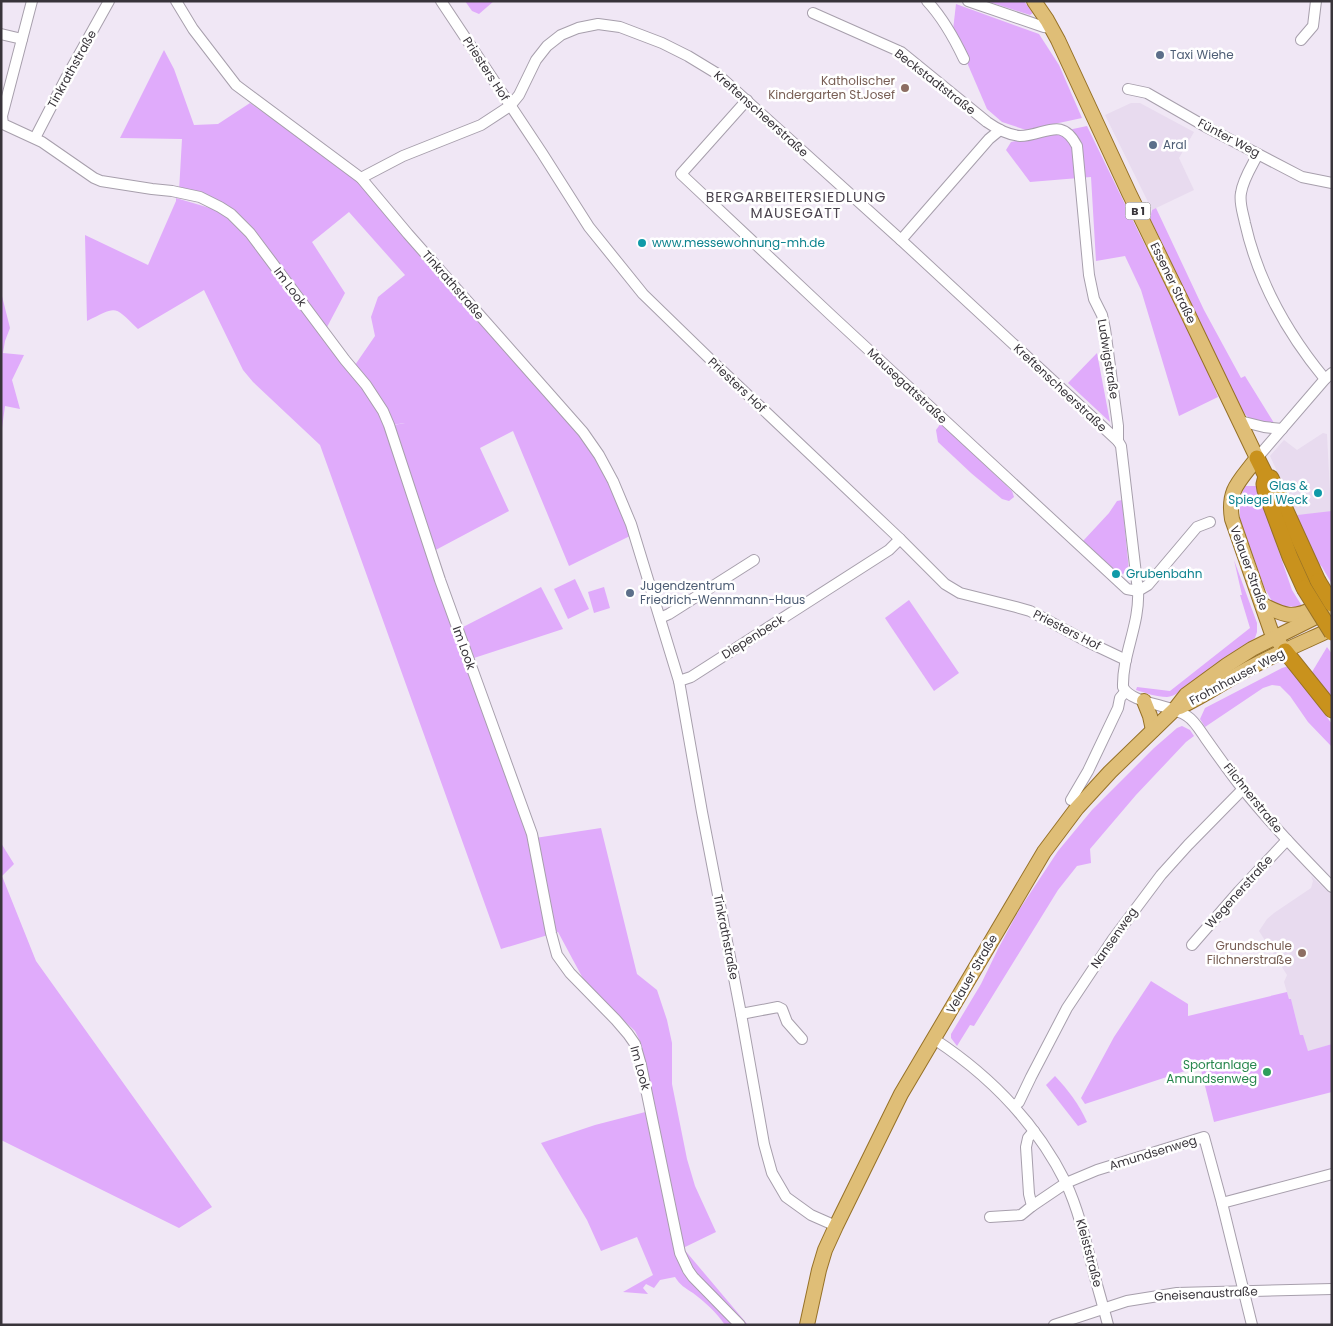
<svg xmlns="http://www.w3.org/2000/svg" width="1333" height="1326" font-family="Poppins,sans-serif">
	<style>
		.built { fill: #e8dbef }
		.green { fill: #e0abfb }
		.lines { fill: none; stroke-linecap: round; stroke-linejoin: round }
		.minor-casing { stroke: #a79fac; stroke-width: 12 }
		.major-casing { stroke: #967127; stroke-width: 16 }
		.highway-casing { stroke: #967127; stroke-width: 17 }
		.minor { stroke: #fff; stroke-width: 10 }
		.major { stroke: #dfbe77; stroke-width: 14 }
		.highway { stroke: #c9921d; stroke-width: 15 }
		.highway-bridge-casing { stroke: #967127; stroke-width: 17; stroke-linecap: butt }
		.highway-bridge { stroke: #c9921d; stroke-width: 15 }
		.service-dot { fill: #5c6f8a; stroke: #fff; stroke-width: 2 }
		.education-dot { fill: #8d6e63; stroke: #fff; stroke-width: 2 }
		.culture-dot { fill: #0f9aa8; stroke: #fff; stroke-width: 2 }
		.leisure-dot { fill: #2e9e5b; stroke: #fff; stroke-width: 2 }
		.labels { text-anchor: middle; stroke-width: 5; stroke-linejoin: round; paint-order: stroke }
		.shield { fill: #fff; stroke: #747175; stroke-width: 1 }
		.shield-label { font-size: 11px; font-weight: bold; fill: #38343a }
		.service-label { font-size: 12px; fill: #4e5e75; stroke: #fff; text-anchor: start }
		.street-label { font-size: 12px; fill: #38343a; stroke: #fff }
		.education-label { font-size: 12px; fill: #785e54; stroke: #fff; text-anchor: end }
		.culture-label { font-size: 12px; fill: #0d838f; stroke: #fff; text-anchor: start }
		.leisure-label { font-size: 12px; fill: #27864d; stroke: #fff; text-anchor: end }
		.neighbourhood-label { font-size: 14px; letter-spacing: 1px; fill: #4b444f; stroke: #fff }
	</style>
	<rect width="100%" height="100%" fill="#f0e7f5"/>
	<g class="built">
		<path d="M 1131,103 L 1140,103 L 1194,132 L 1179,158 L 1194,190 L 1152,210 L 1105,115 Z"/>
		<path d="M 1323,433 L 1327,434 L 1331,512 L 1297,515 L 1270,456 L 1284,440 L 1297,450 Z"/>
		<path d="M 1311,876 L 1332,895 L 1332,1044 L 1308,1052 L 1302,1035 L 1300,1035 L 1291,999 L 1289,999 L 1284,982 L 1287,975 L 1259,931 L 1267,919 L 1274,913 L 1311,888 L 1313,881 Z"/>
	</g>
	<g class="green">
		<path d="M 465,1 L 494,1 L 479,14 L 472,11 Z"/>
		<path d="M 986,1 L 1024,1 L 1033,13 L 1030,15 Z"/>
		<path d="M 956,4 L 1039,34 L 1059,65 L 1082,118 L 1026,130 L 1002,122 L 987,109 L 953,30 Z"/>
		<path d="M 164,50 L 174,69 L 194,125 L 218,124 L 250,103 L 351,175 L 364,189 L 532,382 L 586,441 L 603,469 L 630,536 L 569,566 L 513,431 L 480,448 L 509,511 L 430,553 L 535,838 L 601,828 L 637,974 L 657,990 L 667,1020 L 672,1043 L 672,1084 L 687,1159 L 695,1186 L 716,1232 L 683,1248 L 748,1325 L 725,1325 C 716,1312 705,1302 693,1293 C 685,1288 680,1285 675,1277 L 660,1280 L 654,1288 L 646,1284 L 643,1288 L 648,1294 L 623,1292 L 653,1275 L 637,1237 L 601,1251 L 587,1220 L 541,1143 L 595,1125 L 653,1110 L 640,1041 L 635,1031 L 587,986 L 558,932 L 501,949 L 320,445 L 253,382 L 243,370 L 204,290 L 138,329 C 113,305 118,306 87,321 L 85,235 L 148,265 L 176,201 L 176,198 L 220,211 L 254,244 L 374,399 L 388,426 L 405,423 L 391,425 L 355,365 L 375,336 L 371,317 L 378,297 L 405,275 L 349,212 L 312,242 L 345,293 L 326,329 L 232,211 L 179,191 L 182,139 L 120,138 Z"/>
		<path d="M 1087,126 L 1139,233 L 1203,360 L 1218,397 L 1179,416 L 1141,290 L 1125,256 L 1096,261 L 1091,177 L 1030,182 L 1006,150 L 1011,142 Z"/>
		<path d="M 1156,208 L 1204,310 L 1241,378 L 1245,376 L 1274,423 C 1259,422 1252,423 1242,411 L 1150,218 L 1152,210 Z"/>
		<path d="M 1,292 L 10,328 L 5,341 L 3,353 L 24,355 L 12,380 L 20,409 L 5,406 L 2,428 L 1,475 Z"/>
		<path d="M 1097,353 L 1110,422 L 1068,383 Z"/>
		<path d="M 941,423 L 1012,491 L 1014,497 L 1009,501 L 1002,499 L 971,473 L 938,442 L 936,430 Z"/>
		<path d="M 1245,486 L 1260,486 L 1269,511 L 1277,546 L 1292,590 L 1302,606 L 1295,607 L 1286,606 L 1284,610 L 1273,603 L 1264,587 L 1240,519 L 1240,498 Z"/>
		<path d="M 1122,500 L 1129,571 L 1120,575 L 1083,541 L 1109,513 L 1117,501 Z"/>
		<path d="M 1332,511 L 1332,584 L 1322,567 L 1311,554 L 1297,515 Z"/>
		<path d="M 1234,560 L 1257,623 L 1257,632 L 1255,638 C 1241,647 1228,655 1215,664 C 1202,673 1183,695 1167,697 C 1156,697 1146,693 1136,690 L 1137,687 L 1170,691 L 1250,628 L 1240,595 L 1242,595 Z"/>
		<path d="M 575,579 L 589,609 L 568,619 L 554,589 Z"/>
		<path d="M 541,587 L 563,629 L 474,658 L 463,627 Z"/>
		<path d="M 604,587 L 610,608 L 594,613 L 588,592 Z"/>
		<path d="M 909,600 L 959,673 L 934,691 L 885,618 Z"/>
		<path d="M 1327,647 L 1332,654 L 1332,701 L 1321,688 L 1312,672 Z"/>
		<path d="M 1289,666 L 1332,724 L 1332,747 L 1308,722 L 1290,696 L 1280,686 L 1272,685 L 1263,688 L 1205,727 L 1200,719 L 1205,708 L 1282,668 Z"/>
		<path d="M 1182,726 L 1190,730 L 1194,736 L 1186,742 L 1136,795 L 1090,849 L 1091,863 L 1077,866 L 1058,890 L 974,1026 L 970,1025 L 957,1046 L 951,1038 L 951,1034 L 981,984 L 998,949 L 1019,910 L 1058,851 L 1092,810 L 1154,748 L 1177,728 Z"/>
		<path d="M 1,843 L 14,864 L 2,876 L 36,961 L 212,1207 L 179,1228 L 1,1140 Z"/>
		<path d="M 1151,981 L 1188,1004 L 1188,1016 L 1287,992 L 1289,999 L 1291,999 L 1300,1035 L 1303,1035 L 1308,1051 L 1332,1044 L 1332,1092 L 1214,1122 L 1200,1066 L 1085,1104 L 1081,1098 L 1114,1037 Z"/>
		<path d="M 1055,1076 C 1068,1090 1079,1104 1087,1122 L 1078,1126 L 1046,1085 Z"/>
	</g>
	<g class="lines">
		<g class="minor-casing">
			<g id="minor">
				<path d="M 32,1 L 2,116 L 3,124 L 42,142 L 94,178 L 101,181 L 152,189 L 172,191 L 200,197 L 220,207 L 231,214 L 250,233 L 345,360 L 366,385 L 383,411 L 389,425 L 440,580 L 532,834 L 551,933 L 557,955 L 570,973 L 616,1020 L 628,1034 L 635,1044 L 641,1065 L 680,1253 L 688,1270 L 693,1277 L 740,1325"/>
				<path d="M 176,1 L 193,29 L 236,85 L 361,178 L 408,234 L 583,432 L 599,455 L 613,481 L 631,524 L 679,681 L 702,812 L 741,1014 L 764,1144 L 772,1173 L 786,1197 L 811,1215 L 836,1226"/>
				<path d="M 441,1 L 542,153 L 589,227 L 643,294 L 713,362 L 900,539 L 945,584 L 960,593 L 1016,607 L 1030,611 L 1088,642 L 1126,660"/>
				<path d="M 927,1 C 943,18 954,38 964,59"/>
				<path d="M 968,1 L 1044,27 L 1052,28"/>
				<path d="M 813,13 L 901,52 L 987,122 C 997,129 1008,135 1020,136 C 1045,136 1061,115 1077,146 L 1089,275 L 1094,299 L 1102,315 L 1105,329 L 1118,426 L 1118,441 L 1121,446 L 1138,591 C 1140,624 1122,655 1123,687 C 1131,704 1171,704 1187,716 C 1195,721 1201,732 1206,739 C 1218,756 1230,773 1242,788 C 1270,823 1301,855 1332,887"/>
				<path d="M 1,34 L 22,39"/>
				<path d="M 1301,40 L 1313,26 L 1316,1"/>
				<path d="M 1128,89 L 1147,93 L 1208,128 L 1302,177 L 1332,183"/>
				<path d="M 747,100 L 681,174 L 832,316 L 1127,589 L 1138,591"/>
				<path d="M 35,138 L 65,80 L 109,1"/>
				<path d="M 1258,154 C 1252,166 1243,179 1241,193 C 1239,203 1243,213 1245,223 C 1258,281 1287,333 1325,379"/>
				<path d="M 361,178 L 403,156 L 481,125 L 510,106 L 519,95 L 536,60 L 547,46 L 561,35 L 578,28 L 598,24 L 620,27 L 662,43 L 688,56 L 716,73 L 901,240 L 1118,441"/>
				<path d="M 901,240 L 989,139 L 1000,130"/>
				<path d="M 1240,421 L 1264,427 L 1282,429"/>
				<path d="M 1257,458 L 1325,379 L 1332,373"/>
				<path d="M 1138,591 L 1148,585 L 1197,527 L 1210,522"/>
				<path d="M 660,618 L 669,614 L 754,560"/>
				<path d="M 679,681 L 691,677 L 889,550 L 900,539"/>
				<path d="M 1071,800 L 1088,771 L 1118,708 L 1120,698 L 1125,692"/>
				<path d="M 1192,945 L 1239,891 L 1287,840"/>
				<path d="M 741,1014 L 778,1007 L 782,1009 L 787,1022 L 802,1039"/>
				<path d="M 934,1039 C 989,1075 1036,1123 1066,1183 C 1078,1209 1085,1238 1092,1266 C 1097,1286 1103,1305 1108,1325"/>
				<path d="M 1014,1106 L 1019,1102 L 1031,1077 L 1067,1008 L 1113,939 L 1161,875 L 1188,845 L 1243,789"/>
				<path d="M 1222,1203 L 1332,1174"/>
				<path d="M 1032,1206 L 1066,1183 L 1097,1170 L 1204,1137 L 1222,1203 L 1252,1325"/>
				<path d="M 990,1217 L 1021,1215 L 1032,1206 L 1029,1194 L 1026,1147 L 1028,1138 L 1034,1131"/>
				<path d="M 1054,1325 L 1127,1301 L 1177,1293 L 1332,1289"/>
			</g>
		</g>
		<g class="major-casing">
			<g id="major">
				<path d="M 1034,1 L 1047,20 L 1058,40 L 1129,193 L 1187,312 L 1257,458 C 1240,481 1227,489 1232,519 L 1271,631 L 1285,651"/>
				<path d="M 1263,605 C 1285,616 1292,619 1315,608"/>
				<path d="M 1144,701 L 1150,716 L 1153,730"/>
				<path d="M 1180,707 C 1206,695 1229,678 1255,665 C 1280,652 1306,641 1332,629"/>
				<path d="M 807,1325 L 819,1270 L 825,1250 L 836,1226 L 901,1094 L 1044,852 L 1077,808 L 1110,772 L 1175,709 L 1186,695 L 1227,665 L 1252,649 L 1332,609"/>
			</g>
		</g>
		<g class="highway-casing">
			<g id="highway">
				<path d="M 1257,458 L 1266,476 L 1271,478 L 1318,581"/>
				<path d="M 1266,476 L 1264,484 L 1265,490 L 1290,557 L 1304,588"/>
				<path d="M 1285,651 L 1332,710"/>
			</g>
		</g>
		<use href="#minor" class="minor"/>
		<use href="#major" class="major"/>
		<use href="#highway" class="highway"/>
		<g class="highway-bridge-casing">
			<g id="highway-bridge">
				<path d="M 1318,581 L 1332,604"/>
				<path d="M 1304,588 L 1332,633"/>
			</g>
		</g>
		<use href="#highway-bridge" class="highway-bridge"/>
	</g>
	<g class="service-dot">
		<circle cx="1160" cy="55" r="5"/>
		<circle cx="1153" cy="145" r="5"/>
		<circle cx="630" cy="593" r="5"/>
	</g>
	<g class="education-dot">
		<circle cx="905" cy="88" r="5"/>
		<circle cx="1302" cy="953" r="5"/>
	</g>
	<g class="culture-dot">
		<circle cx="642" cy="243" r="5"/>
		<circle cx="1318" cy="493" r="5"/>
		<circle cx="1116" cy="574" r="5"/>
	</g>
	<circle class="leisure-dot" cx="1267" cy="1072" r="5"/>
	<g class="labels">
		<rect class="shield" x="1125.5" y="202.5" width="25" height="17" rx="4"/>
		<g class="shield-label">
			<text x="1138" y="215">B 1</text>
		</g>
		<g class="service-label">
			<text x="1170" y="59">Taxi Wiehe</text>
			<text x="1163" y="149">Aral</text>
			<text x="640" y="590">Jugendzentrum<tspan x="640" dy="14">Friedrich-Wennmann-Haus</tspan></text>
		</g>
		<g class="street-label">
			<text transform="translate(72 69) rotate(-61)" y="4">Tinkrathstraße</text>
			<text transform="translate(486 69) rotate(57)" y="4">Priesters Hof</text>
			<text transform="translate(935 82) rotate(38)" y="4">Beckstadtstraße</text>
			<text transform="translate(761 114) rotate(42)" y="4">Kreftenscheerstraße</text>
			<text transform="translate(1229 138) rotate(28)" y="4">Fünter Weg</text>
			<text transform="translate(1173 283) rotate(64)" y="4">Essener Straße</text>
			<text transform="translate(453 285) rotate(49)" y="4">Tinkrathstraße</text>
			<text transform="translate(290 287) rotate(53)" y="4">Im Look</text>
			<text transform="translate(1108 359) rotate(81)" y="4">Ludwigstraße</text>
			<text transform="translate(737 385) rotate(43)" y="4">Priesters Hof</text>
			<text transform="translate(907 386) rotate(43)" y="4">Mausegattstraße</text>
			<text transform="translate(1060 388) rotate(43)" y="4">Kreftenscheerstraße</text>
			<text transform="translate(1249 568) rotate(70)" y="4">Velauer Straße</text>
			<text transform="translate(1067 630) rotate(27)" y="4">Priesters Hof</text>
			<text transform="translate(753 637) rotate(-32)" y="4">Diepenbeck</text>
			<text transform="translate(464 648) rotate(70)" y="4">Im Look</text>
			<text transform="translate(1237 677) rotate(-28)" y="4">Frohnhauser Weg</text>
			<text transform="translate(1253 798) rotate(51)" y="4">Filchnerstraße</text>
			<text transform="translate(1239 892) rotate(-48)" y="4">Wegenerstraße</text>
			<text transform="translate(726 937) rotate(79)" y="4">Tinkrathstraße</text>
			<text transform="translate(1114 938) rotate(-55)" y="4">Nansenweg</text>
			<text transform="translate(972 974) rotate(-60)" y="4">Velauer Straße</text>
			<text transform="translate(640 1068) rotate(75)" y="4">Im Look</text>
			<text transform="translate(1153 1153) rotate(-17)" y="4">Amundsenweg</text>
			<text transform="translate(1089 1253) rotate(75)" y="4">Kleiststraße</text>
			<text transform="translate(1206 1294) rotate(-3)" y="4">Gneisenaustraße</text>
		</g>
		<g class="education-label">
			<text x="895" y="85">Katholischer<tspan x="895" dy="14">Kindergarten St.Josef</tspan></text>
			<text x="1292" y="950">Grundschule<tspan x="1292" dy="14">Filchnerstraße</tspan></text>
		</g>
		<g class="culture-label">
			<text x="652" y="247">www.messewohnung-mh.de</text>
			<text x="1308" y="490" text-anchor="end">Glas &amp;<tspan x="1308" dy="14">Spiegel Weck</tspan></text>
			<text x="1126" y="578">Grubenbahn</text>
		</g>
		<g class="leisure-label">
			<text x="1257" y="1069">Sportanlage<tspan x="1257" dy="14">Amundsenweg</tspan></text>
		</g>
		<g class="neighbourhood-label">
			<text x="796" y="202">BERGARBEITERSIEDLUNG<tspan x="796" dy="16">MAUSEGATT</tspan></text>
		</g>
	</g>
	<rect width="1333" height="1326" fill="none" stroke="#38343a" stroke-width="5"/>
</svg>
